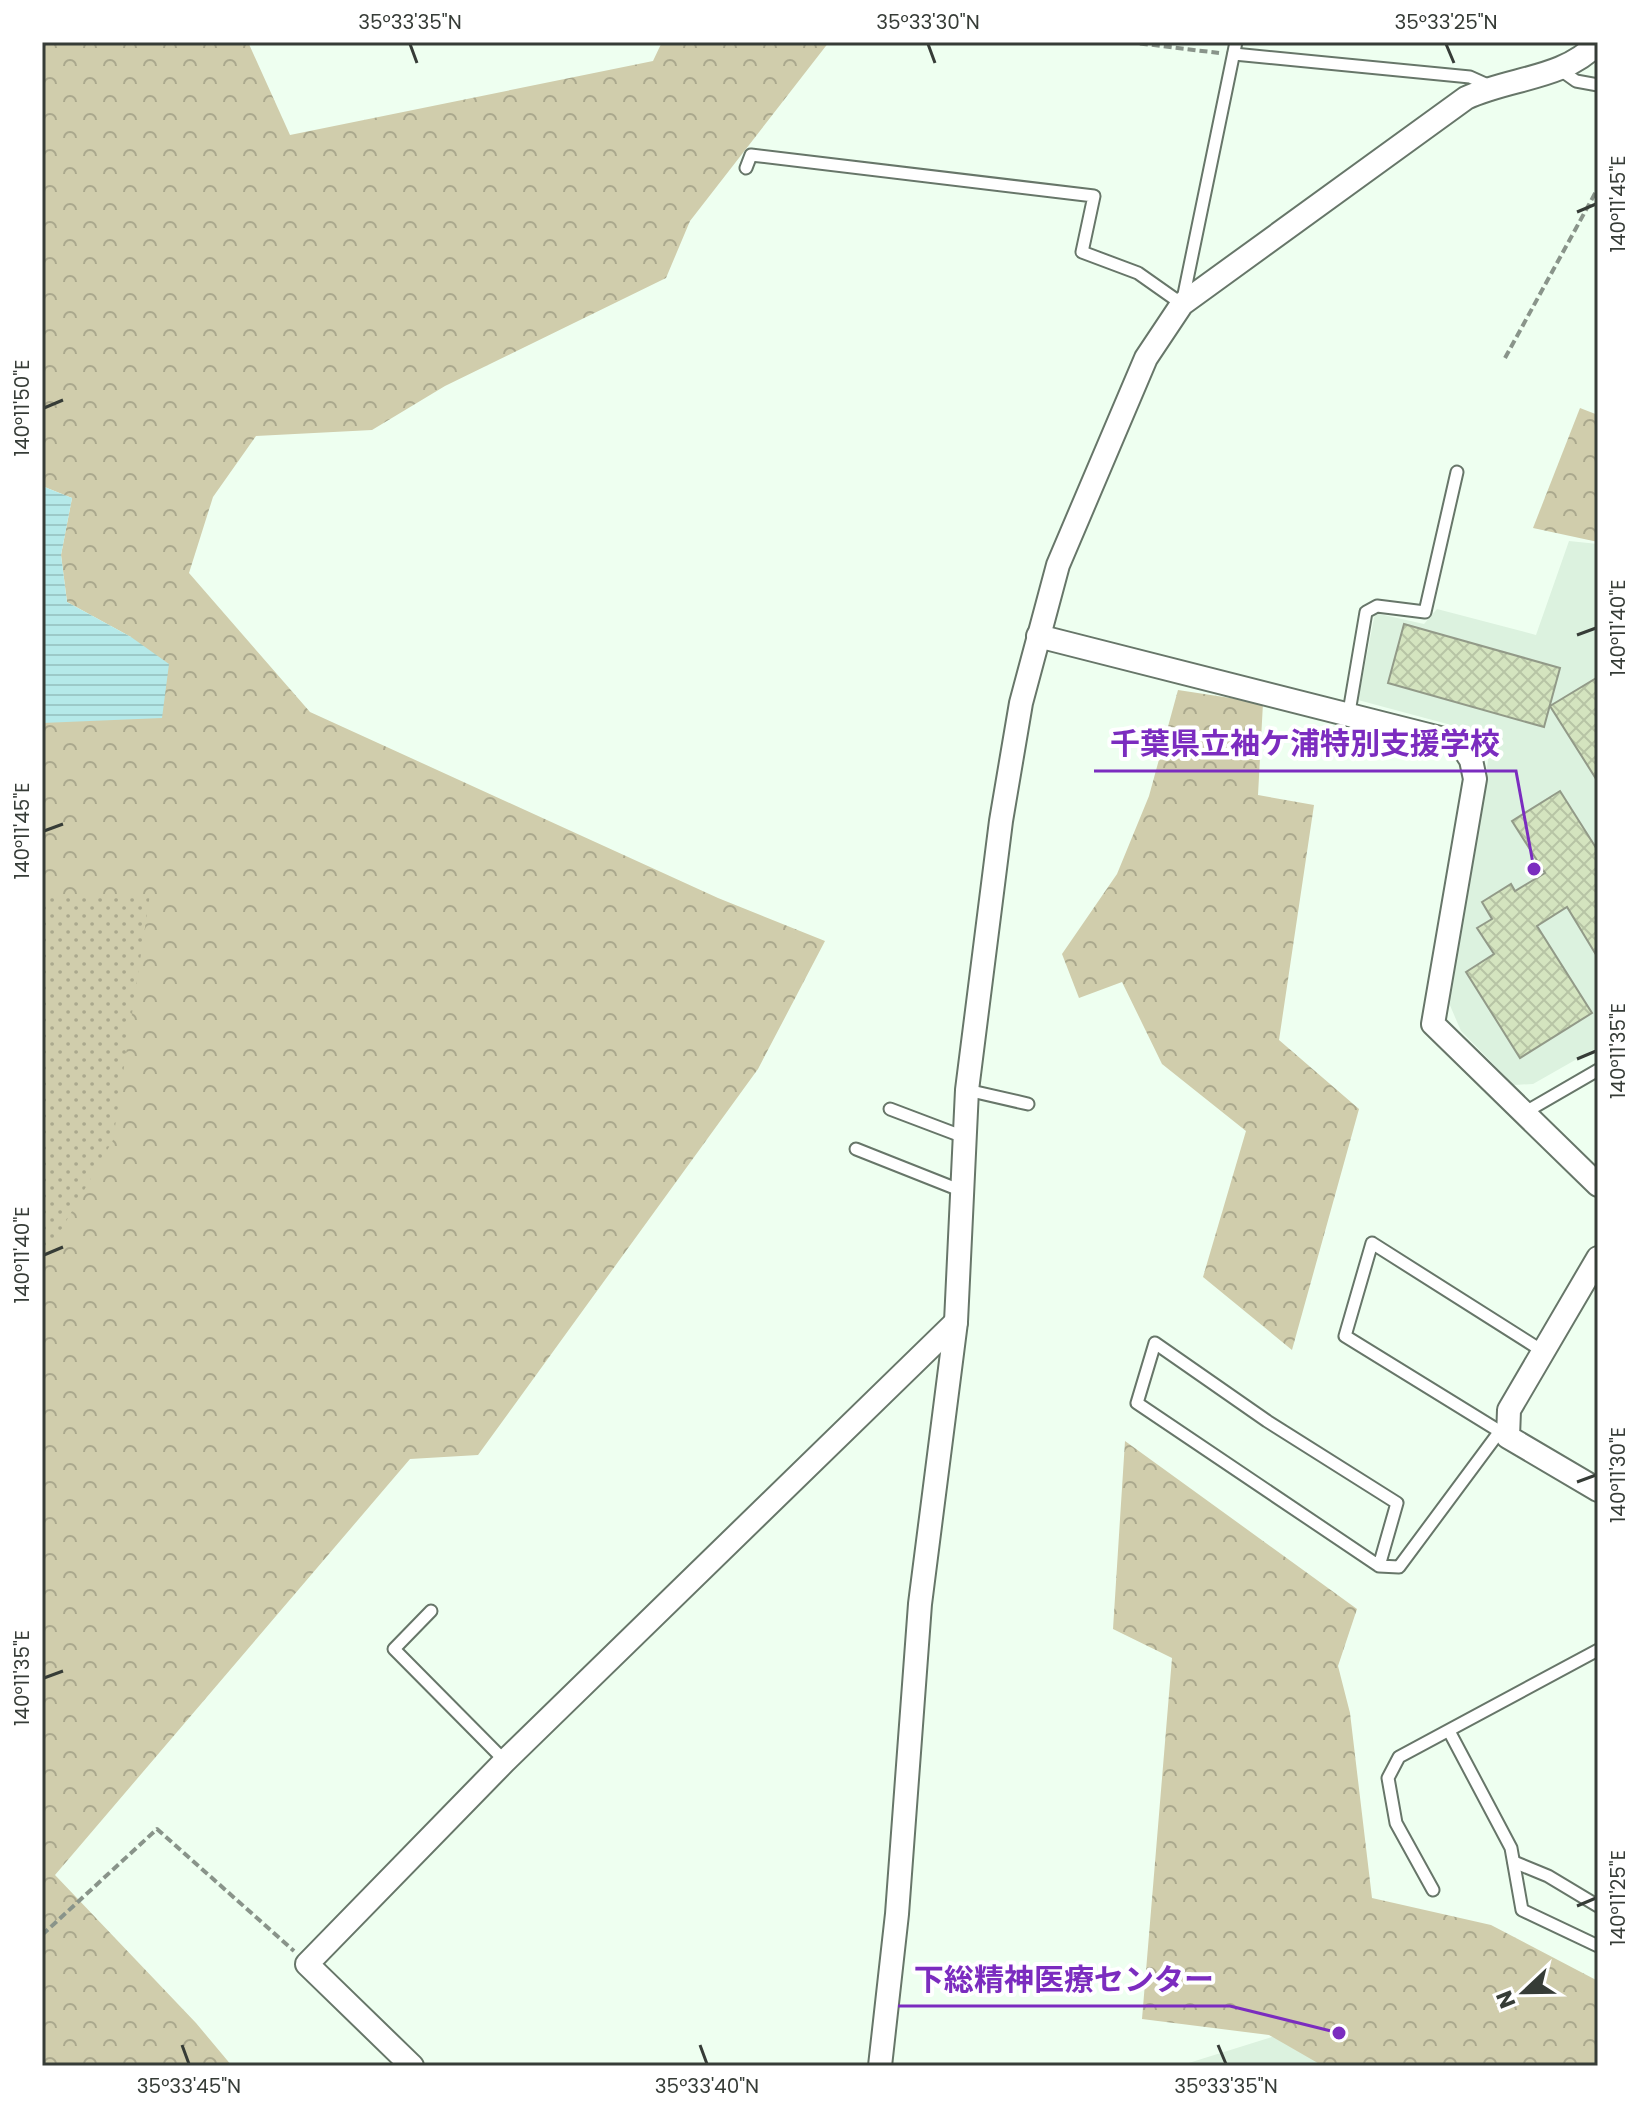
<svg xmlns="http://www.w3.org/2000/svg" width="1640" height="2108" font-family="Poppins,'Noto Sans JP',sans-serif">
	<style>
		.built { fill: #dcf2df }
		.grass { fill: url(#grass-dots) }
		.forest { fill: url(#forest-crowns) }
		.water { fill: url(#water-rules) }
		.building { fill: url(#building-cross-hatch); stroke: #929a88; stroke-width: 2 }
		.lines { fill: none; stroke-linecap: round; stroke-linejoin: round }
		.service-casing { stroke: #677669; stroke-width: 15 }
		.minor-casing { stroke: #677669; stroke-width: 26 }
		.path { stroke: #89948a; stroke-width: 4; stroke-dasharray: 8 4; stroke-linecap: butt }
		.service { stroke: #fff; stroke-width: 11 }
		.minor { stroke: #fff; stroke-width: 22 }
		.ticks { fill: none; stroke: #363c37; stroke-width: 3 }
		.leader { fill: none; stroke: #7b2cbf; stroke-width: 3 }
		.callout-dot { fill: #7b2cbf; stroke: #fff; stroke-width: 3 }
		.callout-label { font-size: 30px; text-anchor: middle; font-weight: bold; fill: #7b2cbf; stroke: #fff; stroke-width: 8; stroke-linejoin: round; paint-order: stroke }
		.neatline { fill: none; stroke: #363c37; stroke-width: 3 }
		.ticks-label { font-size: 20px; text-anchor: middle; fill: #363c37 }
	</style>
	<defs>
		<pattern id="grass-dots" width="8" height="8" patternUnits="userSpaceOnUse" patternTransform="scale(2)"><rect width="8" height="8" fill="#d0cdac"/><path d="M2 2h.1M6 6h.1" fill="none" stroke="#aaa88d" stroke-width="1.8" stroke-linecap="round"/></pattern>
		<pattern id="forest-crowns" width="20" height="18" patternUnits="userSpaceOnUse" patternTransform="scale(2)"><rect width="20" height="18" fill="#d0cdac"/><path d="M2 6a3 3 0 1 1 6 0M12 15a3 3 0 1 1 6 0" fill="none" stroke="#aaa88d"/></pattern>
		<pattern id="water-rules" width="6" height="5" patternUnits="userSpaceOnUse" patternTransform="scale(2)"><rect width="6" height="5" fill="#b5e9e9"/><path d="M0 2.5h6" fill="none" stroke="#9cc9c8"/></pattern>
		<pattern id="building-cross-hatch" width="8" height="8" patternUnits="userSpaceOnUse" patternTransform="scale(2)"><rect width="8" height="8" fill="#d4e4bf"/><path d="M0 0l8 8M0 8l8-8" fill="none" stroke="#b7c4a5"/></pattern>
	</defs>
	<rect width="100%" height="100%" fill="#eefff0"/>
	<g class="built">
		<path d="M 1569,541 L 1598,544 L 1598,1047 L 1533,1084 L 1514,1085 L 1461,1031 L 1449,1003 L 1492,736 L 1358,700 L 1375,613 L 1424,624 L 1437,609 L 1536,635 Z"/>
		<path d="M 1387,2001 L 1403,2066 L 1179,2066 Z"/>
	</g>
	<path class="grass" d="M 42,791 L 139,801 L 176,1033 L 42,1318 Z"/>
	<g class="forest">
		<path d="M 42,42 L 248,42 L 290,135 L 653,61 L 662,42 L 829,42 L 690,221 L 666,278 L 445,386 L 372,430 L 256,436 L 213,497 L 189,573 L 310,712 L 718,898 L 825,941 L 758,1069 L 478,1455 L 410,1459 L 55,1875 L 196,2023 L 232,2066 L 42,2066 L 42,1263 L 113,1140 L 150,894 L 42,898 L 42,723 L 53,720 L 131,637 L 67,602 L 61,555 L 72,498 L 42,486 Z"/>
		<path d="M 1580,408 L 1598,415 L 1598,542 L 1533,528 Z"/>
		<path d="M 1178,690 L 1263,703 L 1258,795 L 1314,805 L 1279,1040 L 1359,1109 L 1292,1350 L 1203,1277 L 1246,1131 L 1162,1064 L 1122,982 L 1079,998 L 1062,954 L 1117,874 L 1149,796 Z"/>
		<path d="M 1125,1441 L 1357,1609 L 1338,1666 L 1350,1713 L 1372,1898 L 1491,1925 L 1598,1981 L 1598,2066 L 1323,2066 L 1269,2035 L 1142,2019 L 1172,1658 L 1113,1629 Z"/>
	</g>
	<path class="water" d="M 42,486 L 72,498 L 61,555 L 67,602 L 131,637 L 169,664 L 162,718 L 42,723 Z"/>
	<g class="building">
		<path d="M 1404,624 L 1560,668 L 1544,727 L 1388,683 Z"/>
		<path d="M 1598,677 L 1598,782 L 1550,706 Z"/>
		<path d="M 1560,791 L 1598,851 L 1598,958 L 1567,907 L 1537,926 L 1592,1013 L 1520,1058 L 1466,972 L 1494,954 L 1477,928 L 1492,919 L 1482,902 L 1511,884 L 1515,891 L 1545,873 L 1512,821 Z"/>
	</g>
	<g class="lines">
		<g class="service-casing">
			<g id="service">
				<path d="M 1234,54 L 1470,77 L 1490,86"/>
				<path d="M 1562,71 L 1576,81 L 1598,85"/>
				<path d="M 746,168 L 751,155 L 1094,196 L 1082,252 L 1138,273 L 1182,304 L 1236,42"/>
				<path d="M 1349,712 L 1366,612 L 1377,606 L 1425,612 L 1457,472"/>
				<path d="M 967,1090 L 1028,1104"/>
				<path d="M 890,1109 L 964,1137"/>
				<path d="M 1522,1114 L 1598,1070"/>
				<path d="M 856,1149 L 962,1191"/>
				<path d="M 1504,1434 L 1345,1336 L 1372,1243 L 1544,1352"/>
				<path d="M 1379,1566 L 1397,1503 L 1267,1421 L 1155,1343 L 1137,1403 L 1379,1566 L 1399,1567 L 1500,1431"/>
				<path d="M 431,1611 L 394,1649 L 505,1761"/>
				<path d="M 1449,1731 L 1511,1848 L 1522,1910 L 1598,1946"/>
				<path d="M 1514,1862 L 1548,1876 L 1598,1906"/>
				<path d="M 1433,1890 L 1396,1823 L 1388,1778 L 1399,1757 L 1598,1650"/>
			</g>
		</g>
		<g class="minor-casing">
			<g id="minor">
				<path d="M 1038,636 L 1460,743 L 1471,760 L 1475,779 L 1433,1024 L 1598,1185"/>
				<path d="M 1598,1258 L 1509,1410 L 1508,1437 L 1598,1490"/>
				<path d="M 412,2066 L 307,1964 L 505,1761 L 956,1322"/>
				<path d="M 880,2066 L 897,1914 L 920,1604 L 956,1322 L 967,1090 L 1001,821 L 1021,703 L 1058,565 L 1146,358 L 1182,304 L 1466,98 C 1511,77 1562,80 1598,43"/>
			</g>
		</g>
		<g class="path">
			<path d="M 1128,42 L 1219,53"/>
			<path d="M 1505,358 L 1598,188"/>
			<path d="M 42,1935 L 157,1829 L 294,1951"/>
		</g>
		<use href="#service" class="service"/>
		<use href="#minor" class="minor"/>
	</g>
	<path class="ticks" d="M 410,44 L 417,63M 928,44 L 935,63M 1446,44 L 1454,63M 1577,212 L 1596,204M 44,408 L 63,400M 1577,635 L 1596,628M 44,831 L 63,824M 1577,1059 L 1596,1051M 44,1255 L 63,1247M 1577,1482 L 1596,1475M 44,1678 L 63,1671M 1577,1906 L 1596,1898M 182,2045 L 189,2064M 700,2045 L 707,2064M 1218,2045 L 1226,2064"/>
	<path class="leader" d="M1534 869L1516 771H1094M1339 2033L1230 2006H898"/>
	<g class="callout-dot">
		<circle cx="1534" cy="869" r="8"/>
		<circle cx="1339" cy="2033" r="8"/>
	</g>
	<g class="callout-label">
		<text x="1305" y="754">千葉県立袖ケ浦特別支援学校</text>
		<text x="1064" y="1990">下総精神医療センター</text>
	</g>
	<rect width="1640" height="2108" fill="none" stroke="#ffffff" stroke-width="88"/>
	<g transform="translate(1524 1992) rotate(248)" stroke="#ffffff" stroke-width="6" paint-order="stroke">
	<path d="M0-6L14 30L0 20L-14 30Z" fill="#363c37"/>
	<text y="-12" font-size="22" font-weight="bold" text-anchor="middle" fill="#363c37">N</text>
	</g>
	<rect x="44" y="44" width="1552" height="2020" class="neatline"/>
	<g class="ticks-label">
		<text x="410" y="29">35°33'35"N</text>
		<text x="928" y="29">35°33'30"N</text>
		<text x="1446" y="29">35°33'25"N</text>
		<text transform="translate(1618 204) rotate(-90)" y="7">140°11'45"E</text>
		<text transform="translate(22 408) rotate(-90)" y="7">140°11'50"E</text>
		<text transform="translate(1618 628) rotate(-90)" y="7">140°11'40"E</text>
		<text transform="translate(22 831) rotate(-90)" y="7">140°11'45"E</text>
		<text transform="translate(1618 1051) rotate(-90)" y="7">140°11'35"E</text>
		<text transform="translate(22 1255) rotate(-90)" y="7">140°11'40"E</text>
		<text transform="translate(1618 1475) rotate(-90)" y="7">140°11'30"E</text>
		<text transform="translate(22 1678) rotate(-90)" y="7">140°11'35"E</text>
		<text transform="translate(1618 1898) rotate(-90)" y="7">140°11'25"E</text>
		<text x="189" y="2093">35°33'45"N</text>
		<text x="707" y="2093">35°33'40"N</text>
		<text x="1226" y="2093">35°33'35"N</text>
	</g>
</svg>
